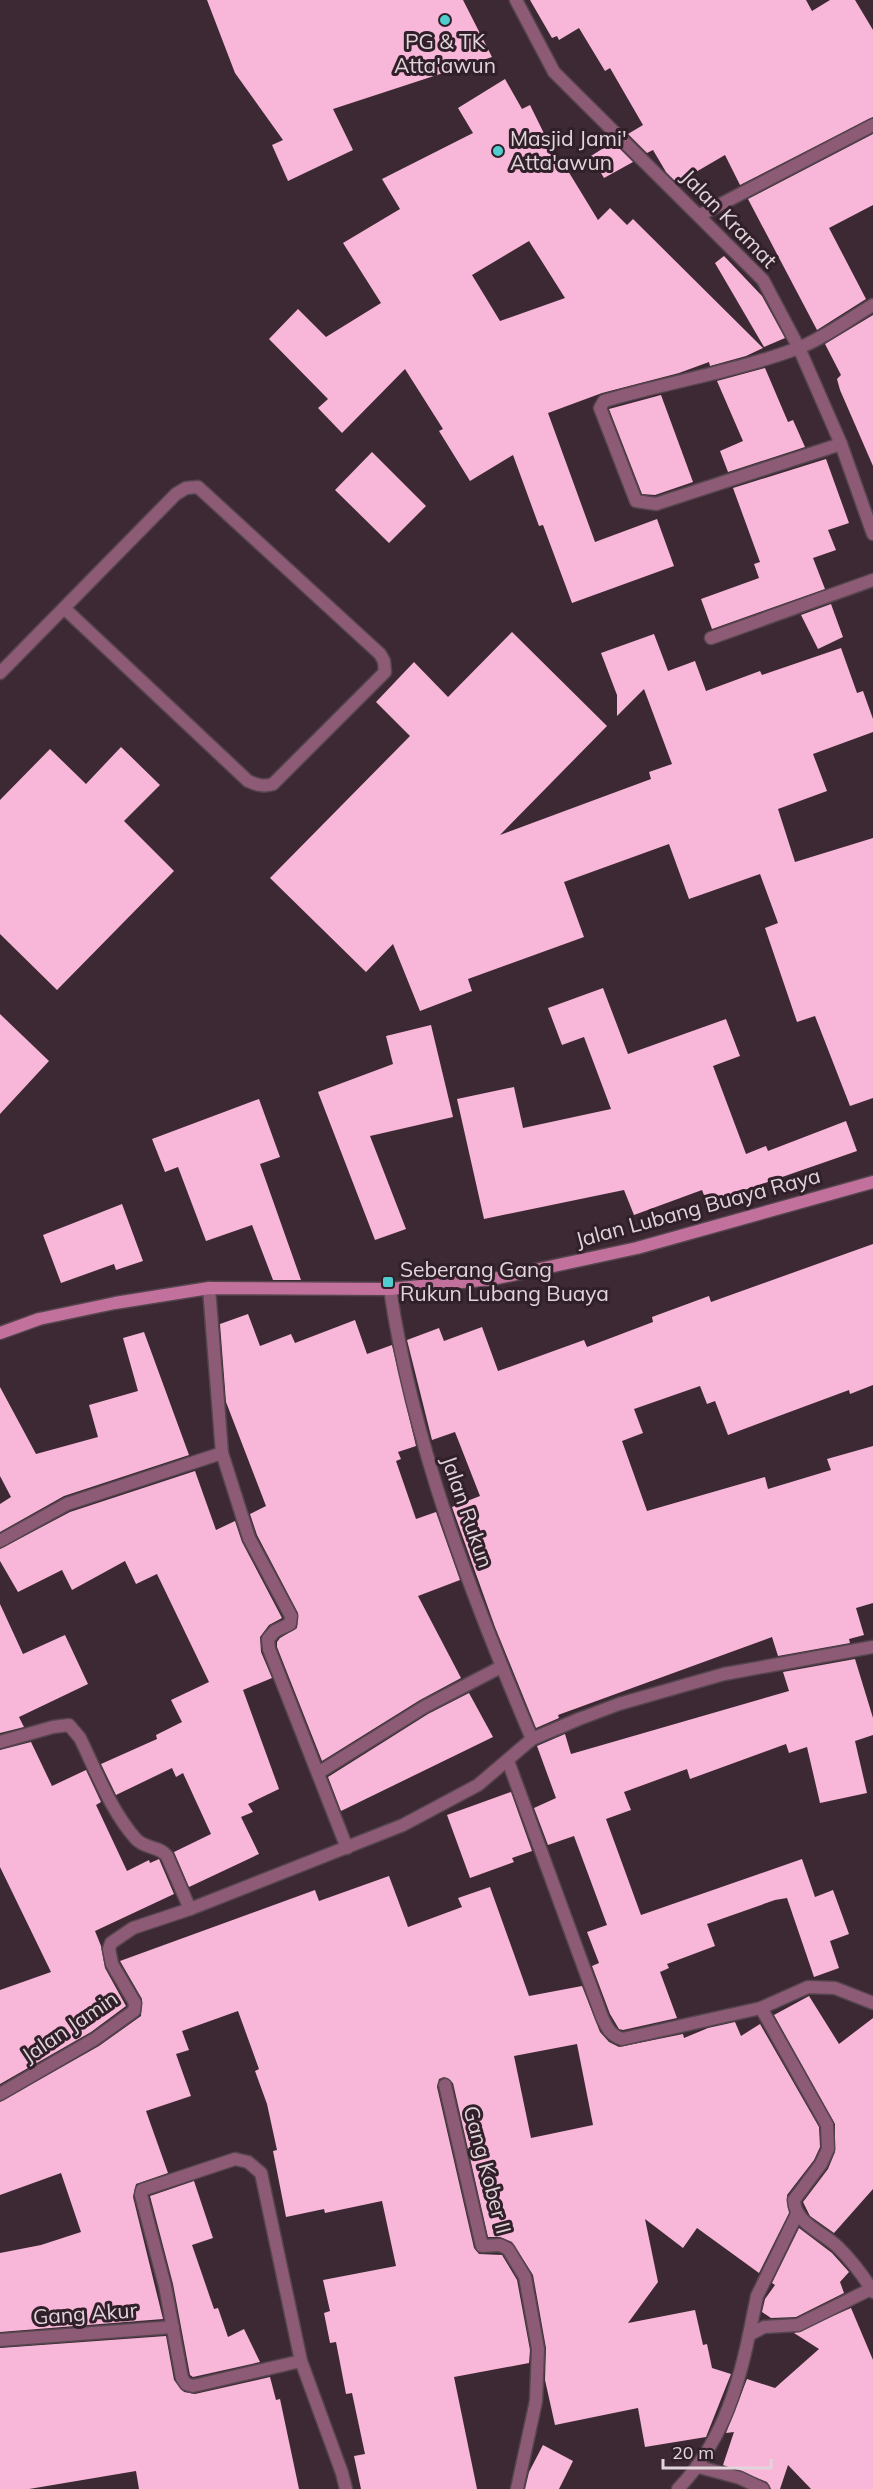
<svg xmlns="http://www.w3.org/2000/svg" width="873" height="2489" font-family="Mulish,sans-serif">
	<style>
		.building { fill: #f8b7d8; fill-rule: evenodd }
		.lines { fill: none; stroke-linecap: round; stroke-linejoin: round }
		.lane-casing { stroke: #56454e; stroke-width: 15 }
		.street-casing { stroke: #56454e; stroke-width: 15 }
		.secondary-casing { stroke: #56454e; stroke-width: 15 }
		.lane { stroke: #8d5b75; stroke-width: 12 }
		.street { stroke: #8d5b75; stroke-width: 12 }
		.secondary { stroke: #c1719c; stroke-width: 12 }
		.poi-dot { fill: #52cdcf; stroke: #312029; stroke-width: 2 }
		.labels { text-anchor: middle; stroke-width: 6; stroke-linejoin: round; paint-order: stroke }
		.poi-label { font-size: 21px; fill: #e1d5db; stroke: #312029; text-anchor: start }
		.street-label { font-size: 21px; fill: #e1d5db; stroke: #312029 }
	</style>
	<rect width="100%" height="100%" fill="#3c2933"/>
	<g class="building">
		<path d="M 207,0 L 463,0 L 492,57 L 333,109 L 353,150 L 288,181 L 272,145 L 283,140 L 235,73 Z"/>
		<path d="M 530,0 L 806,0 L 812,11 L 830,0 L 855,0 L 873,30 L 873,117 L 740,185 L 725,155 L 677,183 L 666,172 L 653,150 L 647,153 L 628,134 L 643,125 L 610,68 L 605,71 L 579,28 L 559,40 L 557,36 L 552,38 Z"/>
		<path d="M 505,79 L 522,109 L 530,105 L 561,168 L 565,166 L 598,220 L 610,208 L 627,225 L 633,219 L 763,348 L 746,356 L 710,366 L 709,362 L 679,373 L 602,393 L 548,413 L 595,542 L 657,519 L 674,566 L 572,603 L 543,525 L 539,526 L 513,455 L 470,481 L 439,431 L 443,429 L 405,369 L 342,433 L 318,408 L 328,399 L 269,339 L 298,309 L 326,337 L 381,303 L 343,243 L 400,209 L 382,179 L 473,133 L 458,108 ZM 529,241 L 565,298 L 500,321 L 472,275 Z"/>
		<path d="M 873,134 L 873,205 L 829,228 L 866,299 L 817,330 L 748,199 Z"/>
		<path d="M 613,142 L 633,162 L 604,178 L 591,156 Z"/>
		<path d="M 724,256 L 762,296 L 785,338 L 764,347 L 715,263 Z"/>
		<path d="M 873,315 L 873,466 L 840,390 L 837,379 L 841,375 L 825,344 Z"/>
		<path d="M 765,368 L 788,422 L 793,420 L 805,447 L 728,472 L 720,451 L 743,441 L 717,381 Z"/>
		<path d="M 661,395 L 693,482 L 655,495 L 642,494 L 609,409 Z"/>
		<path d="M 372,452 L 426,506 L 389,543 L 335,490 Z"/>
		<path d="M 826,459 L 849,523 L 828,530 L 836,550 L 813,558 L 825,589 L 712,629 L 701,599 L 759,578 L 754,564 L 760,562 L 733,488 Z"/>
		<path d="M 831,604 L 843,637 L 818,649 L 801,615 Z"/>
		<path d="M 512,632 L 607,726 L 500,835 L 651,779 L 649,772 L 672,764 L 644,689 L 617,716 L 617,695 L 601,653 L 654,634 L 668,671 L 695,661 L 706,691 L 760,671 L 762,675 L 841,648 L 857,693 L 863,691 L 873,719 L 873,732 L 813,754 L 827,791 L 778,809 L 795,862 L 873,838 L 873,1098 L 850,1106 L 815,1016 L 797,1022 L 765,928 L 778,923 L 760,874 L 689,899 L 669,844 L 564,882 L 584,937 L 468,979 L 472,991 L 420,1011 L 393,944 L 366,972 L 270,878 L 410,736 L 376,702 L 414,662 L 448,697 Z"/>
		<path d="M 121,747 L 160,785 L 124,821 L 174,871 L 57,990 L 0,934 L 0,800 L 50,749 L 86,784 Z"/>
		<path d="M 603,988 L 628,1054 L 726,1019 L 740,1056 L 713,1066 L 746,1154 L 766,1146 L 768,1151 L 846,1121 L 857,1151 L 707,1203 L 702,1190 L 634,1215 L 624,1190 L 484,1219 L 457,1099 L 514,1087 L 523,1128 L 611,1109 L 584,1037 L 562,1045 L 548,1008 Z"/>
		<path d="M 0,1014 L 49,1061 L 0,1114 Z"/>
		<path d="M 431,1025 L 453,1117 L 370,1136 L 406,1229 L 375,1240 L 318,1092 L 393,1064 L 386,1036 Z"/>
		<path d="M 259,1099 L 280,1157 L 260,1164 L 301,1280 L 273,1280 L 252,1225 L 206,1241 L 178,1167 L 165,1172 L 152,1139 Z"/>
		<path d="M 122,1204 L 143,1261 L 116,1270 L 114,1264 L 61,1283 L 43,1235 Z"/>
		<path d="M 873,1244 L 873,1385 L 850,1394 L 849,1390 L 728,1435 L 715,1401 L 707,1404 L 700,1386 L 634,1409 L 643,1433 L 622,1441 L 647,1511 L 765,1477 L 768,1489 L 831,1470 L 827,1459 L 873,1446 L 873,1603 L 856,1608 L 864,1635 L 849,1639 L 850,1643 L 778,1656 L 772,1637 L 558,1715 L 559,1718 L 536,1728 L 495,1627 L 452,1507 L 480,1496 L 455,1432 L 432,1440 L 407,1340 L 439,1328 L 444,1341 L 482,1327 L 498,1371 L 584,1340 L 587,1347 L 653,1322 L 652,1317 L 709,1296 L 711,1302 Z"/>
		<path d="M 248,1314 L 260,1346 L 291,1334 L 295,1343 L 355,1320 L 367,1354 L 392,1345 L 416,1446 L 398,1452 L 401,1459 L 396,1461 L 416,1519 L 436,1512 L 460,1580 L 418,1596 L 461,1678 L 420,1700 L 322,1761 L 277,1647 L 277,1642 L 280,1638 L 297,1628 L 298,1613 L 257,1535 L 250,1514 L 266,1506 L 226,1402 L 220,1324 Z"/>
		<path d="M 144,1332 L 189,1455 L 64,1496 L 0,1532 L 0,1504 L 11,1497 L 0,1476 L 0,1387 L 36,1454 L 98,1437 L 89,1405 L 138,1391 L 123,1338 Z"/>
		<path d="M 195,1471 L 216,1530 L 235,1521 L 242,1542 L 282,1618 L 269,1625 L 260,1637 L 261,1652 L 272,1678 L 243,1690 L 279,1789 L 248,1804 L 253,1812 L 241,1817 L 259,1854 L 189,1887 L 174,1852 L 211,1834 L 183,1773 L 176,1777 L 172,1768 L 116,1795 L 101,1764 L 157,1739 L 156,1735 L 182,1722 L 171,1700 L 209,1682 L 157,1574 L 136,1584 L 125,1561 L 72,1590 L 62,1570 L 18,1592 L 0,1561 L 0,1549 L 70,1512 Z"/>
		<path d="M 0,1604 L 23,1654 L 65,1635 L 88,1684 L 19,1717 L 24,1727 L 0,1733 Z"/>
		<path d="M 855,1659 L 873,1718 L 873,1735 L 855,1741 L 867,1793 L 820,1803 L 807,1747 L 789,1753 L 786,1744 L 690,1779 L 687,1769 L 624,1792 L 631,1810 L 606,1819 L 641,1915 L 802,1859 L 815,1897 L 833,1890 L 849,1934 L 830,1941 L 839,1968 L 814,1977 L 787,1898 L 775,1900 L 707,1924 L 715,1946 L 667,1964 L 669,1968 L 660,1972 L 677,2018 L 623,2030 L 619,2029 L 610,2014 L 592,1966 L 599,1963 L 587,1932 L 607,1925 L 574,1836 L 548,1845 L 534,1808 L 556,1798 L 537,1746 L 565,1734 L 571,1754 L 789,1691 L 783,1672 Z"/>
		<path d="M 469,1693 L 493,1737 L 341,1811 L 328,1777 L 428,1714 Z"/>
		<path d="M 31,1742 L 52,1786 L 86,1770 L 101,1802 L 96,1805 L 127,1871 L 149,1860 L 150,1863 L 159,1859 L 174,1894 L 95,1931 L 101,1946 L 105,1968 L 126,2006 L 91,2032 L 0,2084 L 0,1990 L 51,1972 L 0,1867 L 0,1750 Z"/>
		<path d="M 511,1792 L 532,1851 L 512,1858 L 514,1862 L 470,1878 L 447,1815 Z"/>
		<path d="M 389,1876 L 408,1927 L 462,1907 L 458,1898 L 490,1887 L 529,1996 L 582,1986 L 600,2032 L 609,2042 L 619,2047 L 683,2034 L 684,2038 L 708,2028 L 735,2022 L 741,2036 L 760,2024 L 819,2127 L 820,2147 L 814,2160 L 787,2195 L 789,2213 L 759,2273 L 697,2228 L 683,2248 L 645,2219 L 658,2282 L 628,2323 L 695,2310 L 703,2345 L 707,2344 L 712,2368 L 731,2374 L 706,2437 L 645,2447 L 638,2408 L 555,2425 L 545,2380 L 546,2348 L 533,2275 L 512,2242 L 500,2237 L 488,2237 L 453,2083 L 444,2077 L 439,2079 L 437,2087 L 474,2248 L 479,2254 L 502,2255 L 517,2280 L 530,2350 L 529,2363 L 454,2377 L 477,2489 L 361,2489 L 354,2456 L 365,2454 L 352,2393 L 346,2394 L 336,2342 L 330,2343 L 324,2313 L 330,2311 L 323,2280 L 396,2266 L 382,2201 L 325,2213 L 324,2209 L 286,2217 L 273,2151 L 277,2150 L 267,2104 L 255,2071 L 259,2069 L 238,2011 L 182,2031 L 189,2050 L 176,2054 L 191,2096 L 146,2111 L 168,2173 L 136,2184 L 133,2197 L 163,2319 L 0,2332 L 0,2253 L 41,2245 L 81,2232 L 61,2173 L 0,2195 L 0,2102 L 99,2046 L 141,2016 L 142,1999 L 120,1961 L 315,1890 L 319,1901 ZM 577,2044 L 593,2125 L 531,2138 L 514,2056 Z"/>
		<path d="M 809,1996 L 839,2044 L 873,2018 L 873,2189 L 834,2233 L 810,2216 L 803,2202 L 828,2169 L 835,2152 L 835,2124 L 774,2015 Z"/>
		<path d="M 194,2181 L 213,2238 L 192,2245 L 214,2309 L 218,2308 L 228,2337 L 244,2329 L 260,2362 L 193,2377 L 190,2375 L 173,2284 L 150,2196 Z"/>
		<path d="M 799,2228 L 832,2253 L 849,2272 L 840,2282 L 844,2293 L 796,2317 L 771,2318 L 762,2312 L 765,2299 L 775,2285 L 772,2283 Z"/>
		<path d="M 851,2308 L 873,2360 L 873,2489 L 811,2489 L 788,2465 L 780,2489 L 771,2489 L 767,2482 L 723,2465 L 734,2432 L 726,2433 L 747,2379 L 775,2388 L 819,2349 L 794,2333 Z"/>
		<path d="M 166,2336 L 174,2380 L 184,2392 L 195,2394 L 270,2377 L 276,2400 L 280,2399 L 299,2489 L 139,2489 L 136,2471 L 29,2489 L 0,2489 L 0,2348 Z"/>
		<path d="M 543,2445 L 573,2461 L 559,2489 L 525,2489 L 529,2472 Z"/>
	</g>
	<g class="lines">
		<g class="lane-casing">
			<path id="lane" d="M 0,673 L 176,494 L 186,488 L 198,487 L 380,654 L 384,661 L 385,672 L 273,784 C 263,787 257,785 248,781 L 64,608"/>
		</g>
		<g class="street-casing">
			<g id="street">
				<path d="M 516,0 L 554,72 L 763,280 L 799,348 L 841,444 L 873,534"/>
				<path d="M 700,215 L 873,125"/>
				<path d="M 841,444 L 656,504 L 636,501 L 600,408 L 604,401 C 668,382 733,372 796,349 C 823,339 849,319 873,305"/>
				<path d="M 711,638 L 873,580"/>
				<path d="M 209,1288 L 222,1453 L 249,1538 L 291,1616 L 290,1624 L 275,1631 L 268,1639 L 269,1649 L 347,1848"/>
				<path d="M 390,1289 C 413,1445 471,1595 532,1739"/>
				<path d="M 0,1541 L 67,1504 L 222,1453"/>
				<path d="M 0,1742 L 53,1727 L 69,1725 L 80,1738 C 96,1771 111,1811 136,1839 C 145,1849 160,1846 167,1856 L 190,1909"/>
				<path d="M 508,1761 L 602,2017 C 607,2028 610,2035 622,2039 L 761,2008 L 808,1987 L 835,1988 L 873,2003"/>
				<path d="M 318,1773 L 424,1707 L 501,1667"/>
				<path d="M 761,2008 L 827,2125 L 828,2149 L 821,2164 L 794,2200 C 795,2224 823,2232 838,2247 C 852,2261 863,2275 873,2292"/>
				<path d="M 445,2085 L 482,2246 L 500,2245 L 508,2249 L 525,2277 L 538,2349 L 536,2401 L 517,2489"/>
				<path d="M 0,2094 L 95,2039 L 134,2011 L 135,2003 L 112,1964 L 109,1949 L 111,1943 L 133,1928 L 190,1909 L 403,1825 L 478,1785 L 532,1739 L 579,1719 L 619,1704 L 724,1674 L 873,1647"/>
				<path d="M 749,2335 L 757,2296 L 797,2214"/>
				<path d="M 0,2340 L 173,2327"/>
				<path d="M 301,2361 L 193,2386 L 186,2384 L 182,2378 L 165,2286 L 141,2195 L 142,2190 L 235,2159 L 248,2162 L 261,2173 L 301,2361 L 342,2473 L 346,2489"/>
				<path d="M 699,2467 L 740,2478 L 763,2489"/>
				<path d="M 678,2489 C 719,2446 737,2393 749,2335 L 764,2327 L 798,2325 L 873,2288"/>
			</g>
		</g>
		<g class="secondary-casing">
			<path id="secondary" d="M 0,1333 L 39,1319 L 115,1303 L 209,1288 L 390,1289 L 493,1279 L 637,1248 L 873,1182"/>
		</g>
		<use href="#lane" class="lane"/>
		<use href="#street" class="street"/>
		<use href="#secondary" class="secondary"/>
	</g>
	<g class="poi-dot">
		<circle cx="445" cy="20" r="6"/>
		<circle cx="498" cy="151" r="6"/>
		<rect x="382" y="1276" width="12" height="12" rx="3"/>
	</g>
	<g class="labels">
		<g class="poi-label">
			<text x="445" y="49" text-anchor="middle">PG &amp; TK<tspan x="445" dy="24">Atta'awun</tspan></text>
			<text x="510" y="146">Masjid Jami'<tspan x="510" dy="24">Atta'awun</tspan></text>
			<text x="400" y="1277">Seberang Gang<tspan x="400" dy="24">Rukun Lubang Buaya</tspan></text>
		</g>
		<g class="street-label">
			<text transform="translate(729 219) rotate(46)" y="7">Jalan Kramat</text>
			<text transform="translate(698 1208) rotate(-15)" y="7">Jalan Lubang Buaya Raya</text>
			<text transform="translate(467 1512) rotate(71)" y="7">Jalan Rukun</text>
			<text transform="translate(70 2027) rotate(-34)" y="7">Jalan Jamin</text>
			<text transform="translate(487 2170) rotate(75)" y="7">Gang Kober II</text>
			<text transform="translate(85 2314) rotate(-4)" y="7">Gang Akur</text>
		</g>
	</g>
	<path d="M663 2459v9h108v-9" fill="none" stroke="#e1d5db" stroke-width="3"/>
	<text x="672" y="2459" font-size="18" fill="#e1d5db" stroke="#312029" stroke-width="4.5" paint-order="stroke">20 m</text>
</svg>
